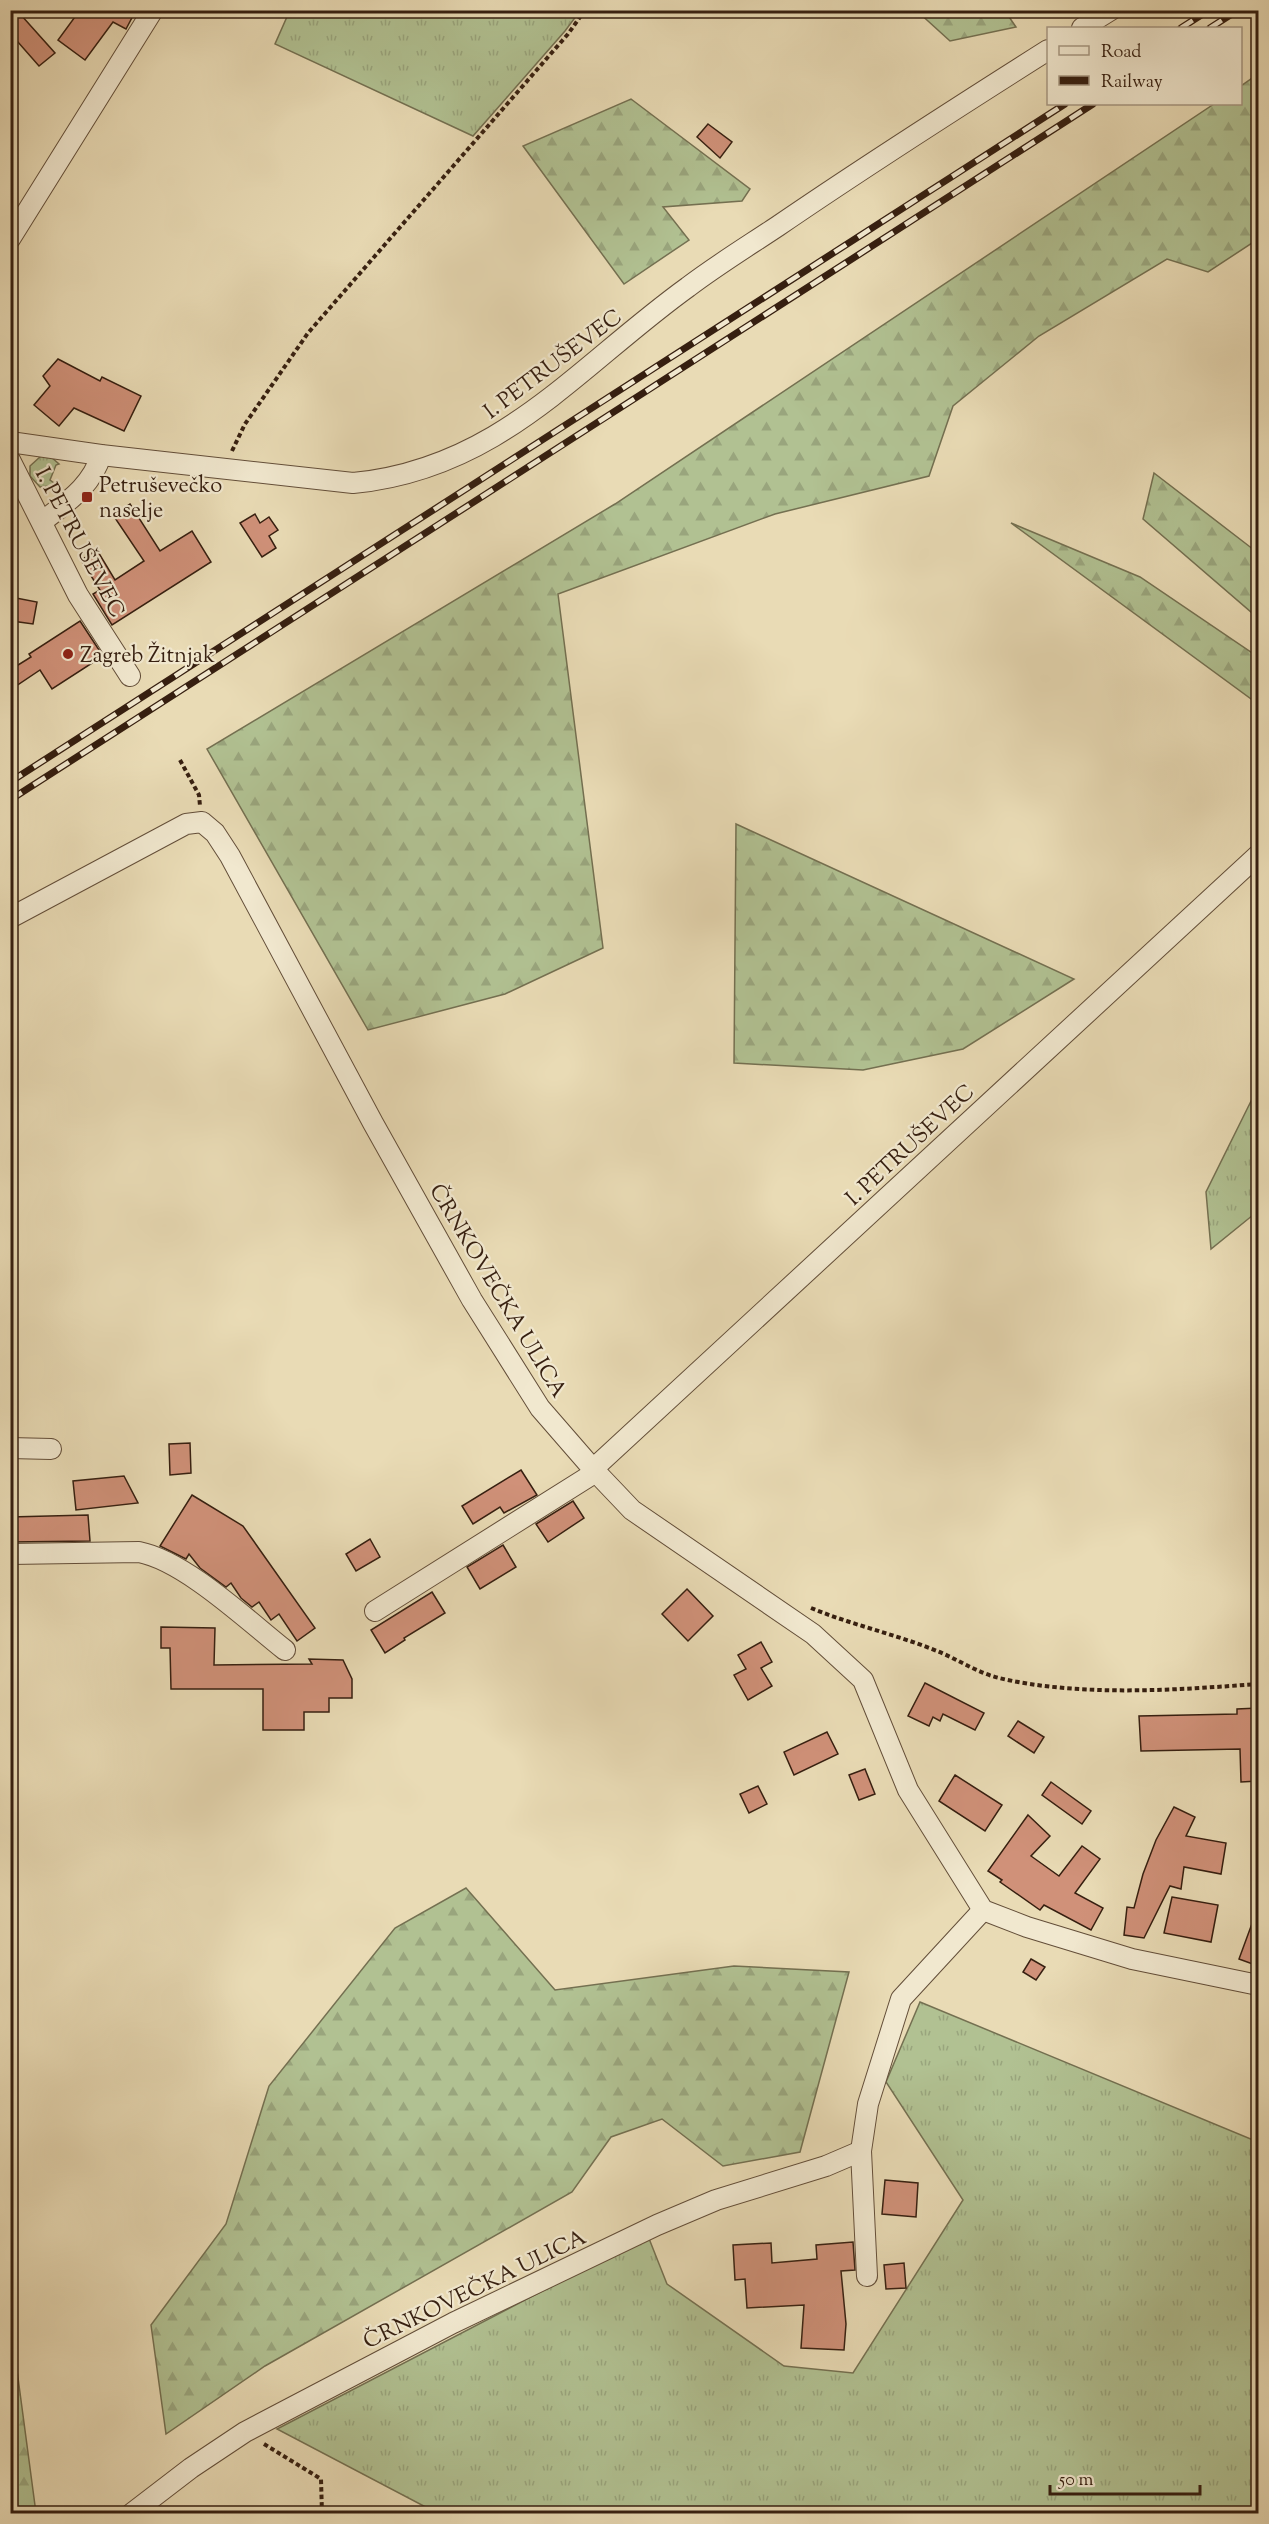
<svg xmlns="http://www.w3.org/2000/svg" width="1269" height="2524" font-family="'Sorts Mill Goudy',serif">
	<style>
		.grass { fill: url(#grass-tufts); stroke: #747051; stroke-width: 1.5 }
		.forest { fill: url(#forest-firs); stroke: #747051; stroke-width: 1.5 }
		.building { fill: #d09179; stroke: #361f10; stroke-width: 1.5 }
		.lines { fill: none; stroke-linecap: round; stroke-linejoin: round }
		.minor-casing { stroke: #634e39; stroke-width: 22 }
		.path { stroke: #361f10; stroke-width: 4; stroke-dasharray: 4.5 3; stroke-linecap: butt }
		.minor { stroke: #f1e8cf; stroke-width: 20 }
		.rail-casing { stroke: #361f10; stroke-width: 7 }
		.rail { stroke: #f1e8cf; stroke-width: 4.5; stroke-dasharray: 14; stroke-linecap: butt }
		.poi-dot { fill: #8f2418; stroke: #f1e8cf; stroke-width: 2 }
		.labels { text-anchor: middle; stroke-width: 4.5; stroke-linejoin: round; paint-order: stroke }
		.street-label { font-size: 22px; fill: #361f10; stroke: #f1e8cf }
		.poi-label { font-size: 22px; fill: #361f10; stroke: #f1e8cf; text-anchor: start }
	</style>
	<defs>
		<pattern id="grass-tufts" width="24" height="20" patternUnits="userSpaceOnUse" patternTransform="scale(1.5)"><rect width="24" height="20" fill="#b1c192"/><path d="M3 7l-1-3M5 7V3M7 7l1-3M15 17l-1-3M17 17v-4M19 17l1-3" fill="none" stroke="#99a57d"/></pattern>
		<pattern id="forest-firs" width="22" height="20" patternUnits="userSpaceOnUse" patternTransform="scale(1.5)"><rect width="22" height="20" fill="#b1c192"/><path d="M5 1l3.5 6h-7zM16 11l3.5 6h-7z" fill="#99a57d"/></pattern>
	</defs>
	<rect width="100%" height="100%" fill="#e9dbb5"/>
	<filter id="stains"><feTurbulence type="fractalNoise" baseFrequency=".00333" numOctaves="4"/><feColorMatrix values="0 0 0 0 .2 0 0 0 0 .09 0 0 0 0 .02 0 0 0 .5 -.17"/></filter>
	<radialGradient id="worn" r=".72"><stop offset=".6" stop-color="#630" stop-opacity="0"/><stop offset="1" stop-color="#630" stop-opacity=".3"/></radialGradient>
	<g class="grass">
		<path d="M 290,10 L 580,10 L 580,11 L 565,31 L 473,136 L 275,44 Z"/>
		<path d="M 41,456 L 51,457 L 59,464 L 56,465 L 50,480 L 54,483 L 51,486 L 40,487 L 30,476 L 30,466 Z"/>
		<path d="M 1258,1087 L 1258,1211 L 1211,1249 L 1206,1192 Z"/>
		<path d="M 920,2002 L 1258,2142 L 1258,2513 L 437,2513 L 277,2429 L 648,2236 L 667,2284 L 784,2366 L 853,2373 L 963,2200 L 886,2082 Z"/>
	</g>
	<g class="forest">
		<path d="M 917,11 L 1005,11 L 1016,27 L 950,41 Z"/>
		<path d="M 1258,74 L 1258,245 L 1255,241 L 1208,272 L 1167,259 L 1039,336 L 953,406 L 929,476 L 775,514 L 558,594 L 603,948 L 505,994 L 368,1030 L 207,749 L 615,504 L 1214,104 L 1240,104 L 1241,86 Z"/>
		<path d="M 631,99 L 750,189 L 742,201 L 663,207 L 689,240 L 624,284 L 523,146 Z"/>
		<path d="M 1154,473 L 1258,553 L 1258,618 L 1143,519 Z"/>
		<path d="M 1011,523 L 1140,577 L 1258,657 L 1258,704 Z"/>
		<path d="M 736,824 L 1074,979 L 963,1049 L 863,1070 L 734,1063 Z"/>
		<path d="M 466,1888 L 555,1990 L 734,1966 L 849,1972 L 800,2152 L 723,2166 L 662,2119 L 611,2137 L 572,2192 L 265,2366 L 166,2434 L 151,2325 L 226,2224 L 269,2086 L 395,1928 Z"/>
		<path d="M 11,2325 L 36,2513 L 11,2513 Z"/>
	</g>
	<g class="building">
		<path d="M 80,10 L 136,10 L 126,29 L 113,22 L 85,60 L 58,40 Z"/>
		<path d="M 21,15 L 55,53 L 39,66 L 10,33 L 10,24 Z"/>
		<path d="M 708,124 L 732,142 L 720,158 L 697,137 Z"/>
		<path d="M 58,359 L 100,381 L 102,377 L 141,396 L 124,431 L 74,408 L 59,426 L 34,405 L 50,386 L 43,376 Z"/>
		<path d="M 130,504 L 160,551 L 192,531 L 211,562 L 112,625 L 93,594 L 100,590 L 81,560 L 97,550 L 115,580 L 144,561 L 113,515 Z"/>
		<path d="M 255,514 L 260,523 L 269,517 L 278,530 L 269,536 L 276,548 L 262,557 L 240,523 Z"/>
		<path d="M 16,598 L 37,602 L 33,624 L 12,621 Z"/>
		<path d="M 80,621 L 103,656 L 52,689 L 40,670 L 10,690 L 10,670 L 31,657 L 29,654 Z"/>
		<path d="M 190,1443 L 191,1473 L 170,1475 L 169,1444 Z"/>
		<path d="M 521,1470 L 537,1495 L 504,1513 L 500,1507 L 473,1524 L 462,1506 Z"/>
		<path d="M 124,1476 L 138,1503 L 76,1510 L 73,1481 Z"/>
		<path d="M 192,1495 L 243,1526 L 315,1628 L 297,1641 L 279,1614 L 271,1620 L 259,1602 L 252,1607 L 241,1598 L 231,1583 L 226,1587 L 200,1568 L 189,1554 L 186,1559 L 160,1546 Z"/>
		<path d="M 573,1501 L 584,1518 L 548,1542 L 536,1524 Z"/>
		<path d="M 88,1515 L 90,1541 L 10,1542 L 10,1517 Z"/>
		<path d="M 370,1539 L 380,1557 L 356,1571 L 346,1554 Z"/>
		<path d="M 503,1545 L 516,1567 L 480,1589 L 467,1567 Z"/>
		<path d="M 687,1589 L 713,1616 L 688,1641 L 662,1614 Z"/>
		<path d="M 432,1592 L 445,1613 L 404,1638 L 405,1640 L 385,1653 L 371,1630 Z"/>
		<path d="M 161,1627 L 215,1628 L 214,1665 L 312,1664 L 309,1659 L 343,1660 L 352,1679 L 352,1698 L 329,1698 L 329,1712 L 304,1712 L 304,1730 L 263,1730 L 263,1689 L 171,1689 L 170,1648 L 161,1648 Z"/>
		<path d="M 761,1642 L 772,1662 L 761,1668 L 772,1686 L 748,1700 L 734,1675 L 746,1669 L 738,1655 Z"/>
		<path d="M 925,1683 L 984,1713 L 975,1730 L 943,1714 L 940,1721 L 933,1717 L 929,1726 L 908,1716 Z"/>
		<path d="M 1258,1708 L 1258,1781 L 1241,1782 L 1240,1749 L 1141,1751 L 1139,1716 L 1237,1714 L 1237,1709 Z"/>
		<path d="M 1018,1721 L 1044,1737 L 1034,1753 L 1008,1736 Z"/>
		<path d="M 827,1732 L 838,1754 L 794,1775 L 784,1752 Z"/>
		<path d="M 865,1769 L 875,1794 L 859,1800 L 849,1775 Z"/>
		<path d="M 955,1775 L 1002,1805 L 985,1831 L 939,1801 Z"/>
		<path d="M 1051,1782 L 1091,1811 L 1082,1824 L 1042,1795 Z"/>
		<path d="M 758,1786 L 767,1804 L 749,1813 L 740,1794 Z"/>
		<path d="M 1174,1807 L 1195,1817 L 1186,1836 L 1226,1843 L 1221,1874 L 1184,1867 L 1181,1889 L 1170,1886 L 1144,1938 L 1124,1935 L 1127,1907 L 1134,1908 L 1143,1874 L 1156,1840 Z"/>
		<path d="M 1028,1815 L 1050,1836 L 1031,1856 L 1059,1876 L 1082,1846 L 1100,1859 L 1075,1893 L 1103,1908 L 1091,1930 L 1044,1905 L 1040,1910 L 1000,1882 L 1002,1880 L 988,1871 Z"/>
		<path d="M 1172,1897 L 1218,1905 L 1211,1942 L 1164,1933 Z"/>
		<path d="M 1257,1910 L 1258,1910 L 1258,1966 L 1239,1959 Z"/>
		<path d="M 1031,1959 L 1045,1967 L 1036,1980 L 1023,1972 Z"/>
		<path d="M 885,2180 L 918,2183 L 916,2217 L 882,2214 Z"/>
		<path d="M 853,2242 L 855,2270 L 841,2271 L 846,2324 L 844,2350 L 801,2348 L 804,2305 L 747,2308 L 745,2279 L 735,2280 L 733,2245 L 771,2243 L 772,2263 L 817,2259 L 816,2245 Z"/>
		<path d="M 904,2263 L 906,2288 L 886,2289 L 884,2265 Z"/>
	</g>
	<g class="lines">
		<g class="minor-casing">
			<g id="minor">
				<path d="M 1082,28 L 1111,10"/>
				<path d="M 10,239 L 153,10"/>
				<path d="M 10,442 L 101,455 L 353,483 C 500,469 577,367 688,287 C 717,265 748,246 778,226 C 867,165 958,107 1048,50"/>
				<path d="M 10,460 L 78,595 L 130,676"/>
				<path d="M 43,521 C 67,502 92,486 101,455"/>
				<path d="M 10,918 L 186,824 L 202,822 L 215,833 L 230,856 L 373,1123 L 472,1300 L 540,1408 L 593,1469 L 632,1510 L 813,1634 L 863,1680 L 908,1790 L 983,1910 L 1027,1927 L 1132,1959 L 1258,1985"/>
				<path d="M 10,1448 L 51,1449"/>
				<path d="M 593,1469 L 1258,855"/>
				<path d="M 10,1554 L 139,1552 C 185,1561 247,1620 285,1650"/>
				<path d="M 375,1611 L 596,1472"/>
				<path d="M 861,2151 L 867,2276"/>
				<path d="M 131,2514 L 191,2468 L 245,2432 L 453,2323 L 657,2225 L 716,2200 L 826,2166 L 861,2151 L 868,2104 L 901,1999 L 983,1910"/>
			</g>
		</g>
		<g class="path">
			<path d="M 232,451 L 245,424 L 308,333 L 568,34 L 585,10"/>
			<path d="M 180,760 L 199,795 L 200,806"/>
			<path d="M 811,1608 C 852,1625 895,1634 937,1651 C 957,1659 978,1673 999,1678 C 1079,1697 1177,1690 1258,1684"/>
			<path d="M 264,2444 L 321,2479 L 322,2514"/>
		</g>
		<use href="#minor" class="minor"/>
		<g class="rail-casing">
			<g id="rail">
				<path d="M 1181,28 L 1209,10"/>
				<path d="M 1210,28 L 1238,10"/>
				<path d="M 10,782 L 1065,104"/>
				<path d="M 10,800 L 1093,104"/>
			</g>
		</g>
		<use href="#rail" class="rail"/>
	</g>
	<g class="poi-dot">
		<rect x="81" y="491" width="12" height="12" rx="3"/>
		<circle cx="68" cy="654" r="6"/>
	</g>
	<g class="labels">
		<g class="street-label">
			<text transform="translate(552 363) rotate(-37)" y="8">I. PETRUŠEVEC</text>
			<text transform="translate(81 542) rotate(62)" y="8">I. PETRUŠEVEC</text>
			<text transform="translate(909 1144) rotate(-43)" y="8">I. PETRUŠEVEC</text>
			<text transform="translate(499 1290) rotate(59)" y="8">ČRNKOVEČKA ULICA</text>
			<text transform="translate(474 2288) rotate(-26)" y="8">ČRNKOVEČKA ULICA</text>
		</g>
		<g class="poi-label">
			<text x="99" y="492">Petruševečko<tspan x="99" dy="25">naselje</tspan></text>
			<text x="80" y="662">Zagreb Žitnjak</text>
		</g>
	</g>
	<rect width="1269" height="2524" fill="none" stroke="#e9dbb5" stroke-width="36"/>
	<rect x="12" y="12" width="1245" height="2500" fill="none" stroke="#361f10" stroke-width="3"/>
	<rect x="18" y="18" width="1233" height="2488" fill="none" stroke="#361f10" stroke-width="1.5"/>
	<rect x="1047" y="27" width="195" height="78" fill="#f1e8cf" stroke="#a69883" stroke-width="1.5"/>
	<rect x="1059" y="46" width="30" height="9" fill="#f1e8cf" stroke="#a69883" stroke-width="1.5"/>
	<text x="1101" y="57" font-size="18" fill="#361f10">Road</text>
	<rect x="1059" y="76" width="30" height="9" fill="#361f10" stroke="#a69883" stroke-width="1.5"/>
	<text x="1101" y="87" font-size="18" fill="#361f10">Railway</text>
	<path d="M1050 2485v9h150v-9" fill="none" stroke="#361f10" stroke-width="3"/>
	<text x="1059" y="2485" font-size="18" fill="#361f10" stroke="#f1e8cf" stroke-width="4.5" paint-order="stroke">50 m</text>
	<rect width="100%" height="100%" filter="url(#stains)"/>
	<rect width="100%" height="100%" fill="url(#worn)"/>
</svg>
